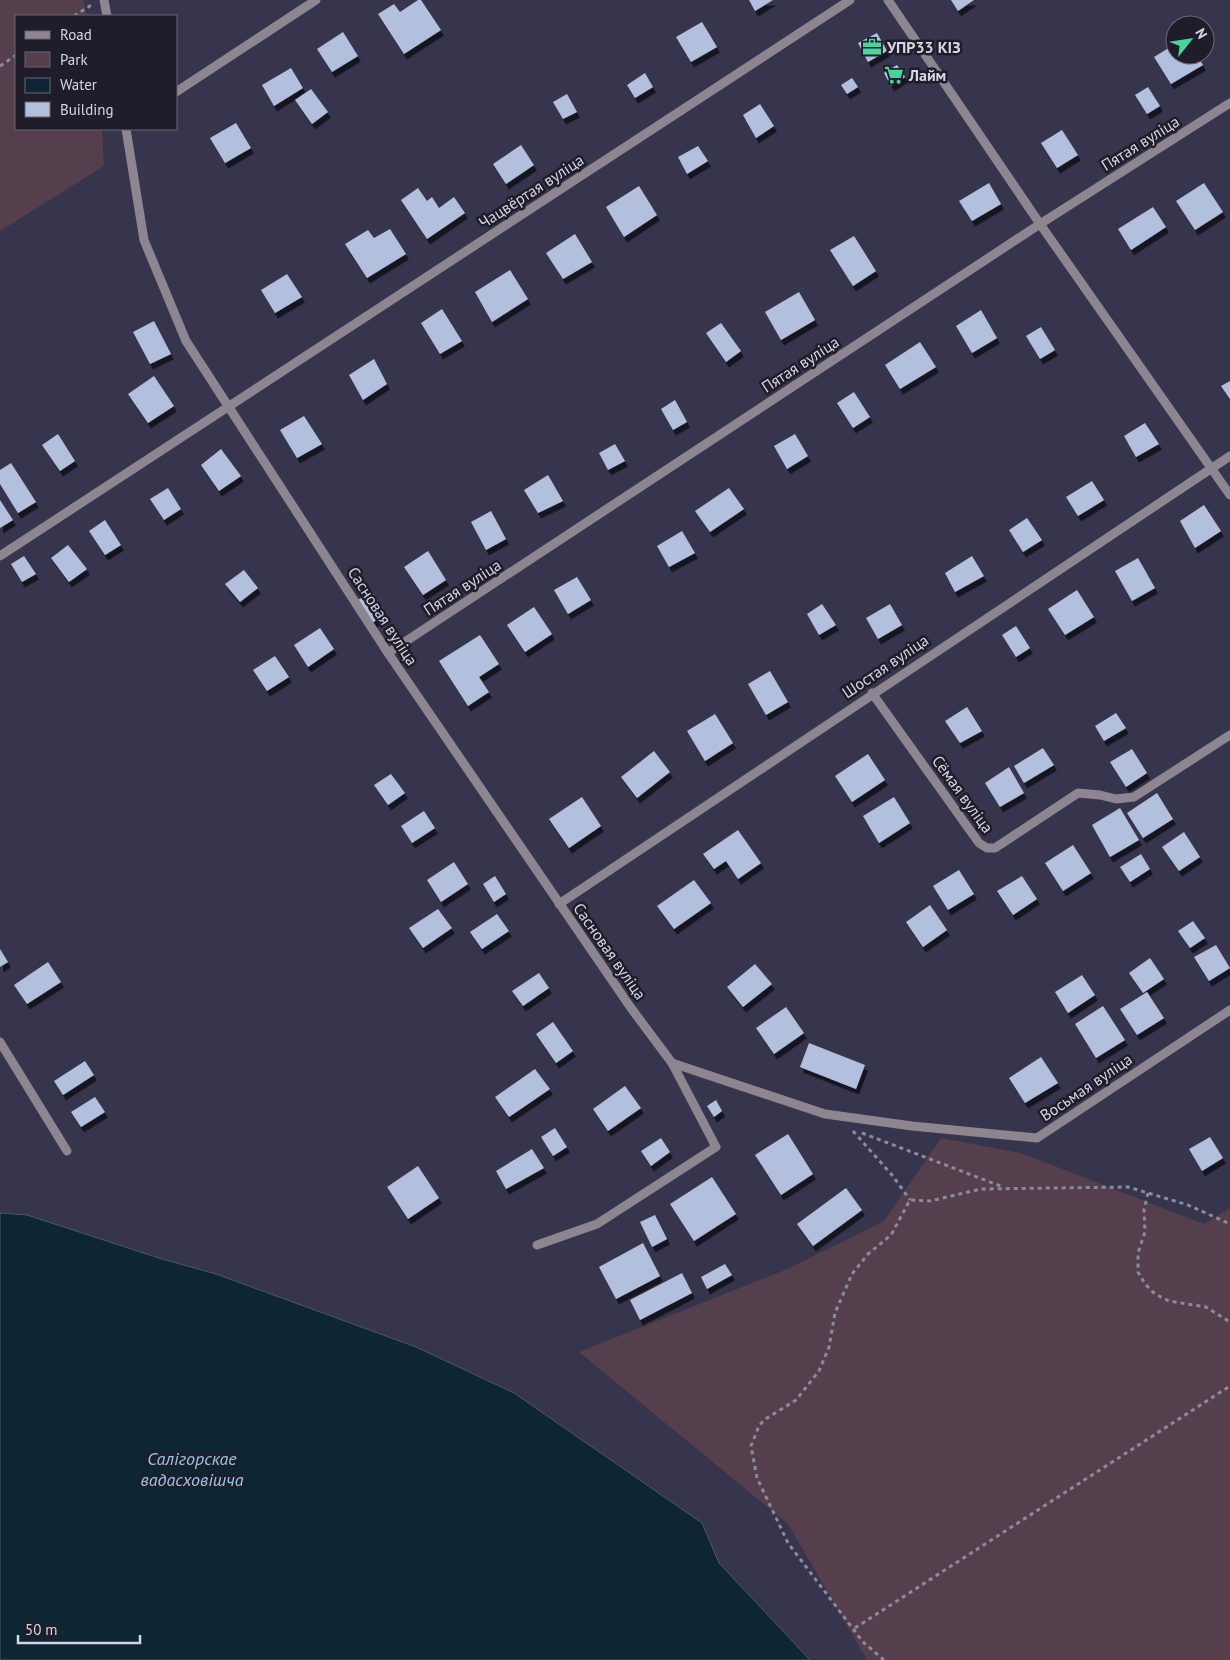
<svg xmlns="http://www.w3.org/2000/svg" width="1230" height="1660" font-family="'PT Sans',sans-serif">
	<style>
		.green { fill: #553f4c }
		.water { fill: #0e2534; stroke: #4a5a69 }
		.building { fill: #b2c0dd; filter: url(#shadow) }
		.lines { fill: none; stroke-linecap: round; stroke-linejoin: round }
		.path { stroke: #8c8a9e; stroke-width: 3; stroke-dasharray: 4 4; stroke-linecap: butt }
		.minor { stroke: #8d8590; stroke-width: 9 }
		.labels { text-anchor: middle; stroke-width: 5; stroke-linejoin: round; paint-order: stroke }
		.poi-label { font-size: 16px; font-weight: bold; fill: #d7d5e5; stroke: #1f1d29; text-anchor: start }
		.street-label { font-size: 16px; fill: #d7d5e5; stroke: #1f1d29 }
		.water-label { font-size: 18px; font-style: italic; fill: #95c6e8; stroke: #1f1d29 }
	</style>
	<defs>
		<filter id="shadow"><feDropShadow dx="3" dy="5.5" stdDeviation="0" flood-color="#0009"/></filter>
	</defs>
	<rect width="100%" height="100%" fill="#37344d"/>
	<g class="green">
		<path d="M 0,0 L 83,0 L 87,16 L 16,16 L 16,129 L 102,129 L 104,166 L 0,231 Z"/>
		<path d="M 941,1138 L 1021,1153 L 1204,1224 L 1230,1208 L 1230,1660 L 867,1660 L 788,1524 L 579,1352 L 785,1270 L 884,1221 Z"/>
	</g>
	<path class="water" d="M 0,1213 L 27,1215 L 162,1259 L 216,1274 L 416,1347 L 514,1393 L 702,1523 L 719,1563 L 810,1660 L 0,1660 Z"/>
	<g class="building">
		<path d="M 418,0 L 421,0 L 441,30 L 404,54 L 378,14 L 394,4 L 400,12 Z"/>
		<path d="M 749,0 L 773,0 L 755,11 Z"/>
		<path d="M 951,0 L 974,0 L 958,11 Z"/>
		<path d="M 702,22 L 717,47 L 691,62 L 676,37 Z"/>
		<path d="M 343,32 L 358,56 L 332,72 L 317,49 Z"/>
		<path d="M 877,33 L 887,51 L 868,62 L 858,43 Z"/>
		<path d="M 1175,44 L 1175,55 L 1197,55 L 1203,65 L 1171,84 L 1154,57 Z"/>
		<path d="M 897,65 L 905,77 L 891,86 L 884,73 Z"/>
		<path d="M 291,68 L 303,88 L 274,106 L 262,85 Z"/>
		<path d="M 645,73 L 653,87 L 635,98 L 627,85 Z"/>
		<path d="M 852,78 L 858,87 L 847,94 L 841,85 Z"/>
		<path d="M 1148,87 L 1160,106 L 1147,114 L 1135,95 Z"/>
		<path d="M 311,89 L 328,112 L 312,124 L 295,100 Z"/>
		<path d="M 567,94 L 577,112 L 563,119 L 553,102 Z"/>
		<path d="M 760,104 L 774,126 L 756,138 L 743,115 Z"/>
		<path d="M 236,123 L 251,148 L 225,163 L 210,138 Z"/>
		<path d="M 1062,130 L 1078,155 L 1057,168 L 1041,143 Z"/>
		<path d="M 521,145 L 534,165 L 506,184 L 493,164 Z"/>
		<path d="M 698,146 L 708,161 L 687,174 L 678,157 Z"/>
		<path d="M 989,183 L 1001,204 L 972,221 L 959,201 Z"/>
		<path d="M 1204,183 L 1223,212 L 1195,230 L 1176,201 Z"/>
		<path d="M 639,186 L 657,215 L 624,237 L 606,207 Z"/>
		<path d="M 418,188 L 427,201 L 432,197 L 439,208 L 454,197 L 465,213 L 427,239 L 401,200 Z"/>
		<path d="M 1153,207 L 1166,227 L 1131,250 L 1118,229 Z"/>
		<path d="M 390,229 L 406,254 L 367,278 L 345,244 L 368,230 L 374,238 Z"/>
		<path d="M 575,234 L 592,262 L 563,279 L 546,253 Z"/>
		<path d="M 854,236 L 876,271 L 853,286 L 830,250 Z"/>
		<path d="M 510,270 L 528,299 L 492,322 L 475,292 Z"/>
		<path d="M 287,274 L 302,297 L 275,313 L 261,290 Z"/>
		<path d="M 799,292 L 815,320 L 781,340 L 765,312 Z"/>
		<path d="M 442,309 L 462,341 L 440,354 L 421,323 Z"/>
		<path d="M 981,310 L 997,338 L 972,353 L 956,326 Z"/>
		<path d="M 154,321 L 171,354 L 150,364 L 133,332 Z"/>
		<path d="M 721,323 L 741,351 L 726,362 L 706,333 Z"/>
		<path d="M 1041,327 L 1055,350 L 1040,359 L 1026,336 Z"/>
		<path d="M 920,342 L 936,367 L 900,389 L 885,365 Z"/>
		<path d="M 374,359 L 387,384 L 363,400 L 349,375 Z"/>
		<path d="M 154,376 L 174,406 L 148,423 L 128,394 Z"/>
		<path d="M 1230,381 L 1230,399 L 1221,386 Z"/>
		<path d="M 854,392 L 870,417 L 853,428 L 837,403 Z"/>
		<path d="M 675,400 L 687,422 L 673,430 L 661,409 Z"/>
		<path d="M 304,416 L 322,444 L 297,458 L 280,430 Z"/>
		<path d="M 1145,423 L 1159,444 L 1136,457 L 1124,436 Z"/>
		<path d="M 58,434 L 75,461 L 60,471 L 42,445 Z"/>
		<path d="M 795,434 L 808,456 L 787,469 L 774,446 Z"/>
		<path d="M 615,444 L 625,461 L 608,470 L 599,453 Z"/>
		<path d="M 221,449 L 241,476 L 219,491 L 201,465 Z"/>
		<path d="M 11,463 L 36,502 L 18,513 L 0,484 L 0,470 Z"/>
		<path d="M 548,475 L 563,501 L 538,513 L 524,490 Z"/>
		<path d="M 1092,481 L 1104,500 L 1078,516 L 1066,497 Z"/>
		<path d="M 168,488 L 181,509 L 164,520 L 150,499 Z"/>
		<path d="M 729,488 L 744,509 L 710,532 L 695,511 Z"/>
		<path d="M 0,500 L 13,520 L 0,528 Z"/>
		<path d="M 1204,505 L 1221,531 L 1195,548 L 1180,521 Z"/>
		<path d="M 491,511 L 506,539 L 486,550 L 471,522 Z"/>
		<path d="M 1027,518 L 1042,540 L 1023,552 L 1009,530 Z"/>
		<path d="M 105,520 L 121,545 L 105,555 L 89,531 Z"/>
		<path d="M 682,531 L 695,553 L 669,567 L 657,546 Z"/>
		<path d="M 68,545 L 87,569 L 69,582 L 51,558 Z"/>
		<path d="M 428,551 L 446,580 L 423,595 L 404,567 Z"/>
		<path d="M 24,556 L 36,574 L 22,582 L 11,564 Z"/>
		<path d="M 972,556 L 984,576 L 955,592 L 945,573 Z"/>
		<path d="M 1138,558 L 1155,588 L 1132,601 L 1115,571 Z"/>
		<path d="M 244,570 L 258,588 L 240,602 L 225,584 Z"/>
		<path d="M 577,577 L 591,600 L 568,614 L 554,590 Z"/>
		<path d="M 1077,590 L 1094,617 L 1065,635 L 1048,609 Z"/>
		<path d="M 372,591 L 386,614 L 372,623 L 358,600 Z"/>
		<path d="M 822,604 L 836,625 L 819,635 L 807,614 Z"/>
		<path d="M 890,604 L 902,625 L 878,639 L 866,618 Z"/>
		<path d="M 534,607 L 552,634 L 525,652 L 507,625 Z"/>
		<path d="M 1016,626 L 1030,648 L 1016,657 L 1002,635 Z"/>
		<path d="M 320,628 L 334,649 L 308,667 L 294,645 Z"/>
		<path d="M 480,635 L 499,664 L 479,677 L 489,692 L 468,706 L 439,661 Z"/>
		<path d="M 275,656 L 289,677 L 267,691 L 253,670 Z"/>
		<path d="M 770,671 L 788,702 L 766,715 L 748,684 Z"/>
		<path d="M 967,707 L 982,731 L 960,743 L 945,721 Z"/>
		<path d="M 1116,713 L 1126,728 L 1104,741 L 1095,726 Z"/>
		<path d="M 715,714 L 733,743 L 705,761 L 687,731 Z"/>
		<path d="M 1043,748 L 1054,765 L 1024,783 L 1014,766 Z"/>
		<path d="M 1132,749 L 1147,773 L 1126,787 L 1110,762 Z"/>
		<path d="M 654,751 L 670,772 L 637,798 L 621,777 Z"/>
		<path d="M 868,754 L 885,780 L 852,802 L 835,776 Z"/>
		<path d="M 1009,767 L 1024,793 L 1000,807 L 985,783 Z"/>
		<path d="M 391,774 L 405,793 L 388,805 L 374,785 Z"/>
		<path d="M 1157,793 L 1173,819 L 1143,838 L 1127,813 Z"/>
		<path d="M 582,797 L 601,826 L 569,848 L 549,819 Z"/>
		<path d="M 894,797 L 910,823 L 879,843 L 863,816 Z"/>
		<path d="M 1120,808 L 1139,840 L 1110,857 L 1092,825 Z"/>
		<path d="M 424,811 L 435,828 L 412,843 L 401,826 Z"/>
		<path d="M 738,830 L 761,863 L 738,879 L 726,861 L 714,869 L 703,854 Z"/>
		<path d="M 1184,832 L 1200,857 L 1179,871 L 1162,847 Z"/>
		<path d="M 1073,845 L 1091,873 L 1063,891 L 1045,863 Z"/>
		<path d="M 1141,854 L 1150,869 L 1130,882 L 1120,867 Z"/>
		<path d="M 454,862 L 468,884 L 441,902 L 427,880 Z"/>
		<path d="M 959,870 L 974,894 L 948,910 L 933,886 Z"/>
		<path d="M 495,876 L 506,894 L 494,902 L 483,884 Z"/>
		<path d="M 1022,876 L 1037,899 L 1013,915 L 997,891 Z"/>
		<path d="M 694,880 L 711,903 L 674,929 L 657,906 Z"/>
		<path d="M 930,905 L 947,930 L 923,947 L 906,922 Z"/>
		<path d="M 438,909 L 452,928 L 423,948 L 409,928 Z"/>
		<path d="M 497,914 L 509,931 L 482,949 L 470,932 Z"/>
		<path d="M 1193,921 L 1205,938 L 1190,948 L 1178,931 Z"/>
		<path d="M 1216,945 L 1230,968 L 1209,981 L 1194,957 Z"/>
		<path d="M 0,949 L 8,962 L 0,967 Z"/>
		<path d="M 1150,958 L 1164,979 L 1143,993 L 1129,973 Z"/>
		<path d="M 48,962 L 61,982 L 27,1004 L 14,985 Z"/>
		<path d="M 755,964 L 772,984 L 743,1007 L 727,987 Z"/>
		<path d="M 539,973 L 549,988 L 523,1006 L 512,991 Z"/>
		<path d="M 1082,975 L 1095,995 L 1068,1013 L 1055,992 Z"/>
		<path d="M 1147,992 L 1164,1018 L 1137,1035 L 1120,1009 Z"/>
		<path d="M 1103,1006 L 1125,1040 L 1096,1058 L 1075,1024 Z"/>
		<path d="M 786,1007 L 804,1033 L 774,1054 L 756,1028 Z"/>
		<path d="M 553,1022 L 573,1051 L 556,1063 L 536,1034 Z"/>
		<path d="M 809,1043 L 865,1065 L 856,1089 L 800,1067 Z"/>
		<path d="M 1041,1057 L 1058,1083 L 1025,1103 L 1009,1078 Z"/>
		<path d="M 85,1061 L 94,1075 L 63,1095 L 54,1081 Z"/>
		<path d="M 535,1069 L 550,1089 L 509,1117 L 495,1097 Z"/>
		<path d="M 625,1086 L 641,1108 L 608,1131 L 593,1109 Z"/>
		<path d="M 95,1097 L 105,1112 L 81,1127 L 71,1112 Z"/>
		<path d="M 716,1100 L 722,1111 L 714,1117 L 707,1106 Z"/>
		<path d="M 555,1128 L 567,1147 L 553,1156 L 541,1137 Z"/>
		<path d="M 788,1134 L 813,1174 L 781,1195 L 755,1155 Z"/>
		<path d="M 1210,1137 L 1223,1158 L 1202,1171 L 1189,1149 Z"/>
		<path d="M 661,1138 L 670,1152 L 651,1166 L 641,1151 Z"/>
		<path d="M 532,1149 L 544,1168 L 506,1189 L 496,1171 Z"/>
		<path d="M 418,1166 L 439,1198 L 408,1219 L 387,1187 Z"/>
		<path d="M 712,1177 L 736,1214 L 694,1241 L 670,1204 Z"/>
		<path d="M 846,1188 L 862,1210 L 813,1246 L 797,1224 Z"/>
		<path d="M 655,1215 L 667,1239 L 652,1247 L 640,1222 Z"/>
		<path d="M 643,1243 L 660,1276 L 616,1299 L 599,1267 Z"/>
		<path d="M 725,1264 L 732,1275 L 707,1289 L 701,1277 Z"/>
		<path d="M 682,1273 L 692,1293 L 640,1320 L 630,1300 Z"/>
	</g>
	<g class="lines">
		<g class="path">
			<path d="M 74,16 L 93,4"/>
			<path d="M 0,66 L 16,55"/>
			<path d="M 853,1131 L 892,1175 L 910,1200"/>
			<path d="M 862,1133 L 1003,1187"/>
			<path d="M 1148,1193 L 1144,1210 L 1145,1232 L 1138,1253 L 1138,1272 L 1145,1284 L 1155,1294 L 1169,1301 L 1206,1307 L 1230,1322"/>
			<path d="M 855,1628 L 1230,1386"/>
			<path d="M 884,1660 L 863,1642 L 788,1543 L 757,1478 L 751,1446 L 759,1426 L 764,1420 L 796,1400 L 819,1371 L 829,1347 L 835,1313 L 852,1274 L 868,1254 L 891,1235 L 910,1200 L 930,1201 L 981,1189 L 1128,1187 L 1188,1205 L 1230,1224"/>
		</g>
		<g class="minor">
			<path d="M 104,0 L 107,16"/>
			<path d="M 888,0 L 1040,224 L 1230,495"/>
			<path d="M 176,92 L 316,0"/>
			<path d="M 126,129 L 144,240 L 186,341 L 388,653 L 631,1008 L 672,1063 L 716,1147 L 597,1224 L 537,1245"/>
			<path d="M 0,556 L 850,0"/>
			<path d="M 388,653 L 1040,224 L 1230,103"/>
			<path d="M 872,693 L 979,843 L 987,848 L 995,848 L 1078,793 L 1100,795 L 1116,799 L 1134,797 L 1230,735"/>
			<path d="M 559,904 L 1230,456"/>
			<path d="M 0,1042 L 67,1151"/>
			<path d="M 672,1063 L 825,1114 L 912,1126 L 1037,1138 L 1230,1010"/>
		</g>
	</g>
	<defs>
		<g id="office-bare" transform="scale(1.5)"><path d="M-6-3h4V-5.5h4V-3h4V5H-6ZM-1-4.5V-3h2v-1.5ZM-6 0V1H6V0Z" fill="#48d49d" stroke="#1f1d29" stroke-width="2.5" paint-order="stroke"/></g>
		<g id="supermarket-bare" transform="scale(1.5)"><path d="M-6-5.5h2.5l.6 2H6L4.5 2H-2.5L-4.4-4H-6ZM-1.5 3.2a1.3 1.3 0 1 0 .1 0ZM3 3.2a1.3 1.3 0 1 0 .1 0Z" fill="#48d49d" stroke="#1f1d29" stroke-width="2.5" paint-order="stroke"/></g>
	</defs>
	<g fill-rule="evenodd">
		<use href="#office-bare" x="872" y="47"/>
		<use href="#supermarket-bare" x="894" y="75"/>
	</g>
	<g class="labels">
		<g class="poi-label">
			<text x="887" y="53">УПР33 КІЗ</text>
			<text x="909" y="81">Лайм</text>
		</g>
		<g class="street-label">
			<text transform="translate(1140 143) rotate(-32)" y="6">Пятая вуліца</text>
			<text transform="translate(531 191) rotate(-33)" y="6">Чацвёртая вуліца</text>
			<text transform="translate(800 364) rotate(-33)" y="6">Пятая вуліца</text>
			<text transform="translate(462 587) rotate(-33)" y="6">Пятая вуліца</text>
			<text transform="translate(383 616) rotate(57)" y="6">Сасновая вуліца</text>
			<text transform="translate(885 666) rotate(-34)" y="6">Шостая вуліца</text>
			<text transform="translate(963 794) rotate(54)" y="6">Сёмая вуліца</text>
			<text transform="translate(610 951) rotate(55)" y="6">Сасновая вуліца</text>
			<text transform="translate(1086 1087) rotate(-34)" y="6">Восьмая вуліца</text>
		</g>
		<g class="water-label">
			<text x="192" y="1465">Салігорскае<tspan x="192" dy="21">вадасховішча</tspan></text>
		</g>
	</g>
	<rect x="15" y="15" width="162" height="115" fill="#1f1d29" stroke="#696774"/>
	<rect x="25" y="31" width="25" height="8" fill="#8d8590" stroke="#696774"/>
	<text x="60" y="40" font-size="15" fill="#d7d5e5">Road</text>
	<rect x="25" y="52" width="25" height="15" fill="#553f4c" stroke="#696774"/>
	<text x="60" y="65" font-size="15" fill="#d7d5e5">Park</text>
	<rect x="25" y="78" width="25" height="15" fill="#0e2534" stroke="#696774"/>
	<text x="60" y="90" font-size="15" fill="#d7d5e5">Water</text>
	<rect x="25" y="102" width="25" height="15" fill="#b2c0dd" stroke="#696774"/>
	<text x="60" y="115" font-size="15" fill="#d7d5e5">Building</text>
	<g transform="translate(1190 40) rotate(60)"><circle r="24" fill="#1f1d29" stroke="#696774"/>
	<path d="M0-4L9 19L0 12L-9 19Z" fill="#48d49d"/>
	<text y="-8" font-size="14" font-weight="bold" text-anchor="middle" fill="#d7d5e5">N</text>
	</g>
	<path d="M18 1635v8h122v-8" fill="none" stroke="#d7d5e5" stroke-width="2.5"/>
	<text x="25" y="1635" font-size="15" fill="#d7d5e5" stroke="#1f1d29" stroke-width="4" paint-order="stroke">50 m</text>
</svg>
